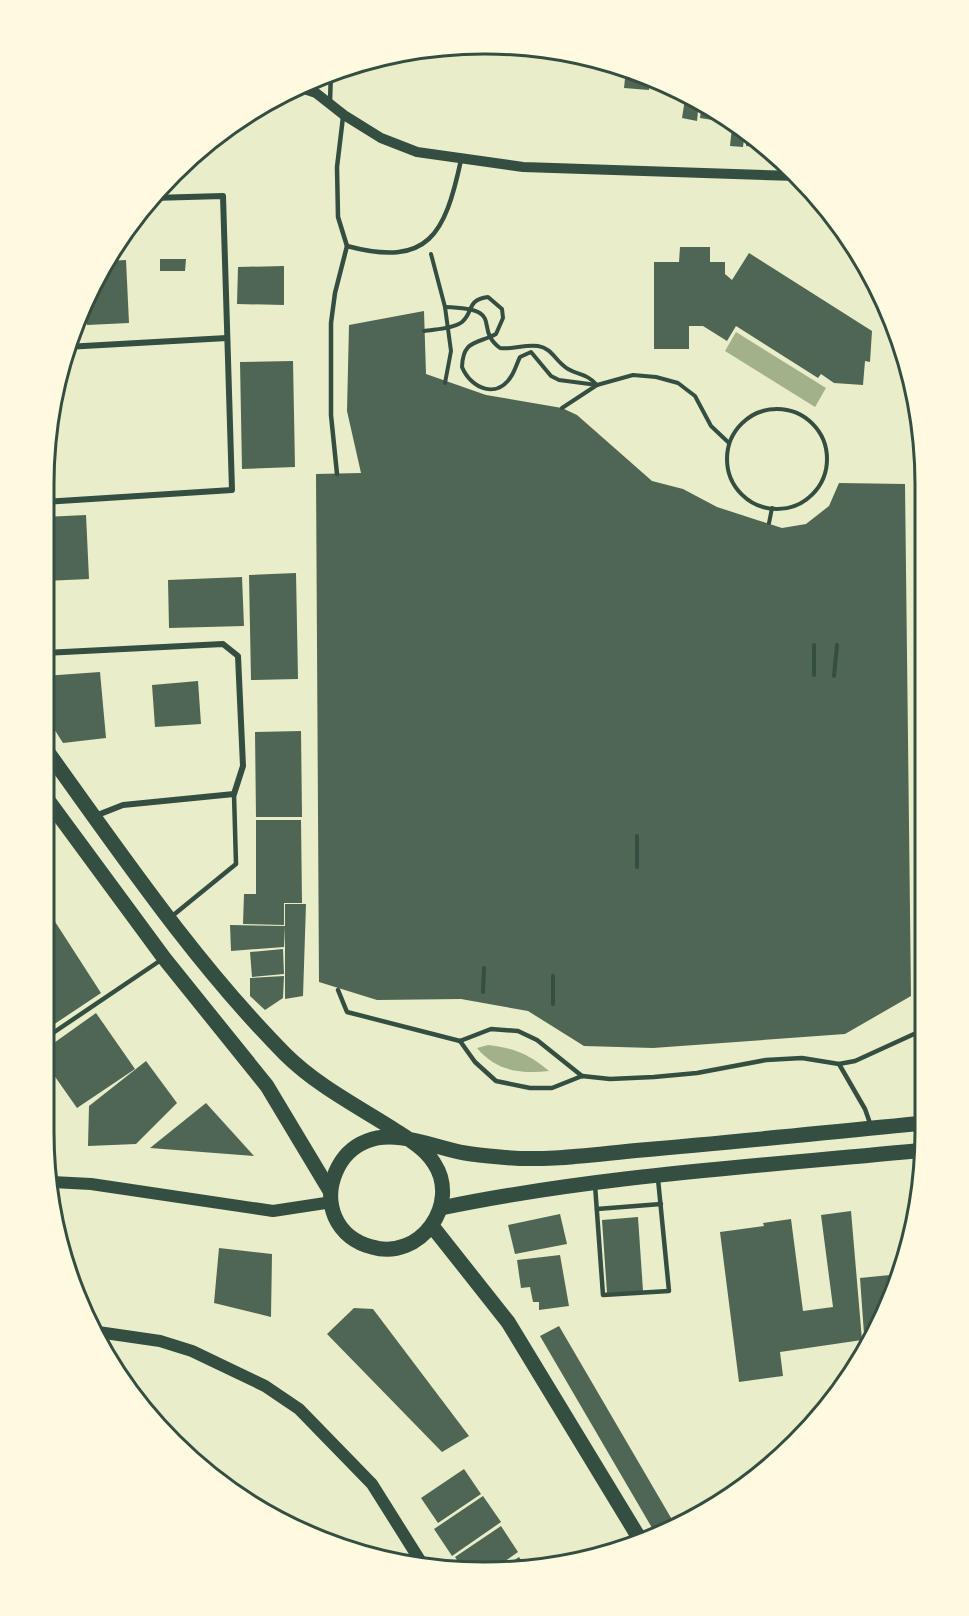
<svg xmlns="http://www.w3.org/2000/svg" width="969" height="1616" font-family="'Exo 2',sans-serif">
	<style>
		.water { fill: #a3b18a }
		.building { fill: #4f6655 }
		.lines { fill: none; stroke-linecap: round; stroke-linejoin: round }
		.path { stroke: #344e41; stroke-width: 4 }
		.service { stroke: #344e41; stroke-width: 4.5 }
		.minor { stroke: #344e41; stroke-width: 6 }
		.tertiary { stroke: #344e41; stroke-width: 10 }
		.secondary { stroke: #344e41; stroke-width: 12 }
		.primary { stroke: #344e41; stroke-width: 15 }
		.rim { fill: none; stroke: #344e41; stroke-width: 3 }
	</style>
	<rect width="100%" height="100%" fill="#e9edc9"/>
	<g class="water">
		<path d="M 736,332 L 826,388 L 815,407 L 725,351 Z"/>
		<path d="M 488,1045 C 514,1048 529,1054 549,1071 C 520,1074 496,1071 477,1048 Z"/>
	</g>
	<g class="building">
		<path d="M 626,69 L 650,76 L 649,90 L 624,88 Z"/>
		<path d="M 685,99 L 699,102 L 697,121 L 682,118 Z"/>
		<path d="M 702,103 L 726,116 L 725,122 L 700,118 Z"/>
		<path d="M 732,127 L 745,131 L 743,147 L 730,146 Z"/>
		<path d="M 747,133 L 757,142 L 757,147 L 746,146 Z"/>
		<path d="M 680,247 L 710,247 L 710,262 L 725,262 L 725,274 L 732,280 L 749,253 L 872,331 L 870,362 L 865,361 L 863,385 L 834,383 L 821,374 L 818,378 L 736,326 L 727,341 L 703,326 L 689,326 L 689,349 L 654,349 L 654,262 L 679,262 Z"/>
		<path d="M 160,259 L 186,259 L 185,271 L 160,271 Z"/>
		<path d="M 126,260 L 129,323 L 87,325 L 86,304 L 107,261 Z"/>
		<path d="M 284,266 L 284,305 L 237,304 L 238,267 Z"/>
		<path d="M 424,311 L 426,374 L 486,395 L 562,408 L 577,415 L 652,481 L 683,489 L 717,507 L 782,528 L 806,524 L 829,506 L 839,483 L 905,484 L 911,996 L 845,1034 L 653,1048 L 584,1046 L 528,1011 L 461,999 L 377,1000 L 319,982 L 316,474 L 361,473 L 347,411 L 349,325 Z"/>
		<path d="M 293,361 L 295,467 L 242,469 L 240,362 Z"/>
		<path d="M 86,515 L 89,579 L 44,581 L 44,517 Z"/>
		<path d="M 296,573 L 298,679 L 251,680 L 249,575 Z"/>
		<path d="M 242,577 L 244,626 L 169,628 L 168,580 Z"/>
		<path d="M 100,672 L 106,738 L 63,743 L 44,713 L 44,676 Z"/>
		<path d="M 198,681 L 201,724 L 155,727 L 152,685 Z"/>
		<path d="M 301,731 L 302,817 L 256,817 L 255,732 Z"/>
		<path d="M 256,820 L 301,820 L 302,903 L 284,903 L 284,925 L 243,924 L 244,894 L 256,894 Z"/>
		<path d="M 285,904 L 306,904 L 303,996 L 285,999 Z"/>
		<path d="M 52,917 L 101,993 L 44,1031 L 44,922 Z"/>
		<path d="M 230,925 L 285,926 L 284,947 L 231,951 Z"/>
		<path d="M 283,949 L 284,974 L 252,977 L 250,952 Z"/>
		<path d="M 284,976 L 283,998 L 265,1010 L 250,996 L 250,978 Z"/>
		<path d="M 96,1013 L 135,1069 L 77,1108 L 44,1061 L 44,1050 Z"/>
		<path d="M 146,1061 L 177,1103 L 136,1144 L 88,1146 L 89,1106 Z"/>
		<path d="M 206,1103 L 254,1156 L 150,1148 Z"/>
		<path d="M 912,1189 L 919,1189 L 913,1217 L 912,1216 Z"/>
		<path d="M 851,1211 L 862,1340 L 780,1352 L 783,1376 L 739,1382 L 720,1232 L 764,1226 L 763,1223 L 791,1219 L 803,1311 L 833,1307 L 821,1215 Z"/>
		<path d="M 560,1214 L 567,1244 L 515,1254 L 508,1225 Z"/>
		<path d="M 638,1217 L 643,1291 L 607,1293 L 602,1220 Z"/>
		<path d="M 219,1248 L 272,1254 L 271,1317 L 214,1303 Z"/>
		<path d="M 560,1255 L 569,1306 L 539,1310 L 539,1302 L 533,1302 L 530,1287 L 521,1288 L 517,1260 Z"/>
		<path d="M 890,1275 L 892,1294 L 865,1348 L 860,1278 Z"/>
		<path d="M 354,1308 L 373,1309 L 469,1436 L 442,1452 L 327,1334 Z"/>
		<path d="M 559,1326 L 674,1523 L 655,1533 L 540,1336 Z"/>
		<path d="M 464,1469 L 481,1494 L 438,1523 L 421,1498 Z"/>
		<path d="M 483,1496 L 501,1522 L 452,1556 L 434,1529 Z"/>
		<path d="M 501,1526 L 518,1552 L 491,1571 L 463,1569 L 455,1557 Z"/>
		<path d="M 519,1557 L 525,1566 L 499,1570 Z"/>
	</g>
	<g class="lines">
		<g class="path">
			<path d="M 431,254 L 445,307 L 451,351 L 445,383"/>
			<path d="M 862,272 L 867,266"/>
			<path d="M 445,307 C 508,309 472,327 500,348 C 513,350 524,344 538,346 C 552,348 556,362 568,369 C 580,376 586,373 597,385"/>
			<path d="M 424,331 C 435,329 453,329 462,322 C 474,312 466,300 488,297 L 502,309 L 503,318 L 496,334 C 478,344 463,339 462,367 C 471,389 498,400 512,375 C 515,370 517,363 520,357 L 531,352 L 551,376 L 559,380 L 597,385"/>
			<path d="M 562,408 L 597,385 L 633,375 L 656,377 L 678,383 L 695,396 L 711,426 L 729,443"/>
			<circle cx="777" cy="459" r="50"/>
			<path d="M 769,523 L 772,508"/>
			<path d="M 814,675 L 814,645"/>
			<path d="M 834,676 L 837,645"/>
			<path d="M 637,867 L 637,836"/>
			<path d="M 483,992 L 484,968"/>
			<path d="M 553,1004 L 553,976"/>
		</g>
		<g class="service">
			<path d="M 330,102 L 331,72"/>
			<path d="M 347,246 C 429,268 445,234 461,160"/>
			<path d="M 337,474 L 331,415 L 331,323 L 335,293 L 347,246 L 338,217 L 337,167 L 343,117"/>
			<path d="M 171,917 L 236,864 L 234,794"/>
			<path d="M 338,990 L 347,1012 L 460,1041 L 491,1029 L 518,1031 L 537,1040 L 582,1076"/>
			<path d="M 44,1039 L 161,960"/>
			<path d="M 460,1041 L 475,1062 L 496,1081 L 530,1088 L 552,1088 L 582,1076 L 610,1079 L 654,1077 L 697,1073 L 766,1060 L 802,1058 L 839,1064 L 855,1061 L 925,1029"/>
			<path d="M 839,1064 L 865,1109 L 871,1126"/>
			<path d="M 595,1185 L 603,1295 L 669,1291 L 658,1179"/>
			<path d="M 597,1209 L 661,1204"/>
		</g>
		<g class="minor">
			<path d="M 66,347 L 227,338"/>
			<path d="M 44,502 L 232,490 L 223,196 L 152,198"/>
			<path d="M 44,653 L 223,644 L 238,656 L 243,766 L 234,794 L 123,805 L 95,816"/>
			<path d="M 925,658 L 919,673 L 925,944"/>
		</g>
		<path class="tertiary" d="M 298,87 L 316,93 L 344,115 L 381,138 L 417,152 L 523,167 L 796,176"/>
		<g class="secondary">
			<path d="M 52,1182 L 91,1184 L 273,1211 L 332,1202"/>
			<path d="M 98,1332 L 160,1341 L 192,1351 L 265,1386 L 299,1409 L 372,1484 L 421,1562"/>
		</g>
		<g class="primary">
			<path d="M 44,747 C 120,852 194,962 285,1054 C 315,1084 355,1105 390,1127 C 405,1137 424,1147 434,1163 C 461,1204 420,1261 372,1247 C 356,1243 342,1233 335,1217 C 323,1188 338,1152 367,1141 C 397,1129 435,1148 465,1153 C 476,1155 488,1156 500,1157 C 547,1162 595,1154 642,1150 C 736,1142 830,1132 925,1123"/>
			<path d="M 44,795 L 164,958 L 267,1086 L 330,1191"/>
			<path d="M 441,1208 C 600,1175 763,1166 925,1150"/>
			<path d="M 432,1226 L 508,1322 L 641,1541"/>
		</g>
	</g>
	<path d="M0 0H969V1616H0ZM484 54H485A430 430 0 0 1 915 484V1132A430 430 0 0 1 485 1562H484A430 430 0 0 1 54 1132V484A430 430 0 0 1 484 54Z" fill="#fefae0" fill-rule="evenodd"/>
	<path class="rim" d="M484 54H485A430 430 0 0 1 915 484V1132A430 430 0 0 1 485 1562H484A430 430 0 0 1 54 1132V484A430 430 0 0 1 484 54Z"/>
</svg>
